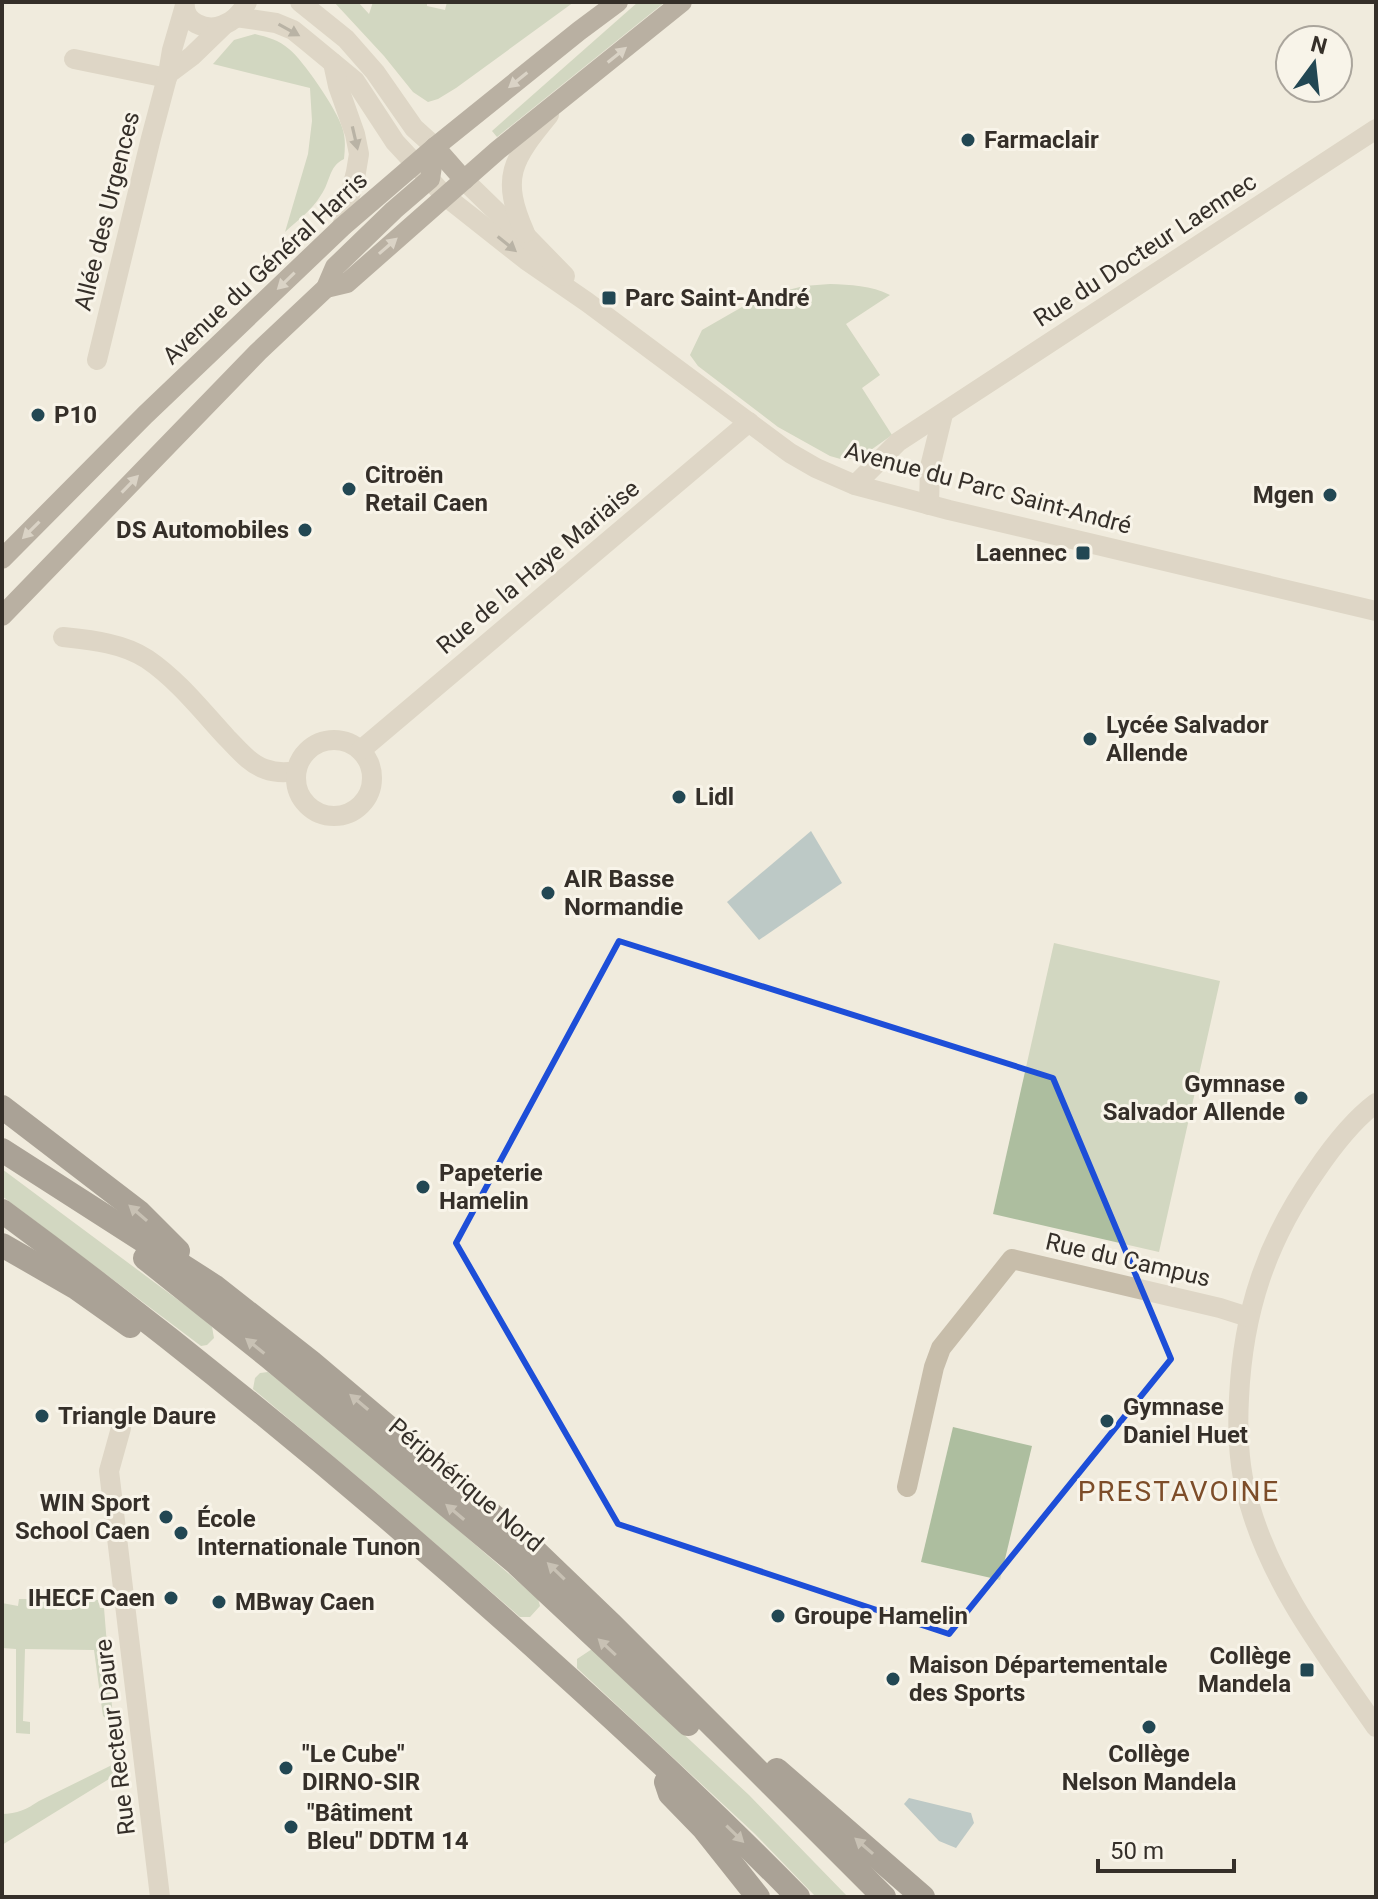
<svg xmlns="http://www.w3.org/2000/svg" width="1378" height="1899" font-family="Roboto,sans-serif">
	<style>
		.green { fill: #adbe9f }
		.water { fill: #7fa0ab }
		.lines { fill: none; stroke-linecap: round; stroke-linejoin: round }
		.minor { stroke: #c7bdaa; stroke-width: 20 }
		.major { stroke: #76695c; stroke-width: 20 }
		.highway { stroke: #564b41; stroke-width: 24 }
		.oneway { fill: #776f63 }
		.oneway2 { fill: #beb5aa }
		.oneway3 { fill: #978f84 }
		.marked { fill: none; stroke: #1d4ed8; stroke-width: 6; stroke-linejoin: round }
		.poi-dot { fill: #224753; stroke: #f8f4e9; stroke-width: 3 }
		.labels { text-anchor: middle; stroke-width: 6; stroke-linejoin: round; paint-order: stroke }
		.poi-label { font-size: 24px; font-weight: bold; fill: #352f29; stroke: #f8f4e9; text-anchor: start }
		.street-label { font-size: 24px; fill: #352f29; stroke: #f8f4e9 }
		.quarter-label { font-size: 28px; letter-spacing: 2px; fill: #7d4d29; stroke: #f8f4e9 }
	</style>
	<rect width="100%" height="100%" fill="#f0ebdd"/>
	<g class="green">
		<path d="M 334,2 L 358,2 L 369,14 L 373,2 L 427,2 L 427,6 L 445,10 L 447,2 L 574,2 L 456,88 L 438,99 L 428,102 L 413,92 L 384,56 Z"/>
		<path d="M 638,2 L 665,2 L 497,137 L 492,131 Z"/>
		<path d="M 255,34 C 267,37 279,40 289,49 C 303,60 337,110 342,127 C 346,138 345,148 344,159 C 328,167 331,181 321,195 C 312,210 298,220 285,232 L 308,154 L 312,121 L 310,88 L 213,64 L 234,40 Z"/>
		<path d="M 830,284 C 850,285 871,285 890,295 L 846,324 L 880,375 L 862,388 L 892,435 L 861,457 L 844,460 L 830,456 L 778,427 L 698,366 L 690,355 L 702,330 L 749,303 L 776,293 L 804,286 Z"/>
		<path d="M 1054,943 L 1220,981 L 1159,1252 L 993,1214 Z"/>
		<path d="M 2,1169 L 197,1314 L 212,1327 L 214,1338 L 207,1345 L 201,1346 L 2,1196 Z"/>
		<path d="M 268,1372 L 368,1452 L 538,1599 L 540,1606 L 530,1617 L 520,1617 L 384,1499 L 253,1389 L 255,1378 L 260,1373 Z"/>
		<path d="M 953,1427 L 1032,1446 L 1000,1580 L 921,1562 Z"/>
		<path d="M 19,1599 L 57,1599 L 57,1610 L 72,1610 L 72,1599 L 98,1600 L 100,1608 L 104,1608 L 113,1719 L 107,1719 L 103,1716 L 94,1650 L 25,1649 L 23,1721 L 30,1722 L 30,1734 L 16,1733 L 16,1649 L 2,1648 L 2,1603 L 18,1606 Z"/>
		<path d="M 592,1649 L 749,1795 L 848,1897 L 816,1897 L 755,1834 L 577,1668 L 577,1659 Z"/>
		<path d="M 116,1763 L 122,1771 L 2,1845 L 2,1814 C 17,1814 27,1809 39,1801 Z"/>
	</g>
	<g class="water">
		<path d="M 811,831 L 842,883 L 759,940 L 727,902 Z"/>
		<path d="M 909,1798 L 971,1813 L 974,1823 L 956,1848 L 939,1841 L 904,1804 Z"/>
	</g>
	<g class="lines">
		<g class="minor">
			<path d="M 185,2 C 182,22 206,32 223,25 C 234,21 242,12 247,2"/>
			<path d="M 300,2 L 346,39 L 375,72 L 414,128 L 435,147"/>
			<path d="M 236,17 L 276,23 L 293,30 L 309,43 L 355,81 L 395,142 L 445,196 L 526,260 L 587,302 L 790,453 L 816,468 L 855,485 L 949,510 L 1376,611"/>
			<path d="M 74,59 L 167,78"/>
			<path d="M 333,63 L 338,86 L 355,134 L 359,154 L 356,172 L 342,227"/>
			<path d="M 168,74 L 192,56 L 223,26"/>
			<path d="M 464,180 L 500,215 L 527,237 L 565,276"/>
			<path d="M 525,233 C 500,177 512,160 549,115"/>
			<path d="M 97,360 L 151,138 L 168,74 L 172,50 L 184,9"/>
			<path d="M 855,485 L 898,442 L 1376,129"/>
			<path d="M 929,505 L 930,467 L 943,414"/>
			<path d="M 63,637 C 91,640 123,643 147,659 C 178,680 202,711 227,738 C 238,749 250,764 265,769 C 276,773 285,773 296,771"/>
			<circle cx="334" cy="778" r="38"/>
			<path d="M 361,750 L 749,422"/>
			<path d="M 1376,1103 C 1352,1121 1333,1146 1316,1171 C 1266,1242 1243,1312 1239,1398 C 1237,1434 1239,1472 1250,1506 C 1274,1589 1328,1657 1376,1727"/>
			<path d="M 121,1428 L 109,1471 L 160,1897"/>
			<path d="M 907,1487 L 934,1367 L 941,1348 L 1012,1259 L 1220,1308 L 1248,1317"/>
		</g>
		<g class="major">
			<path d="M 435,147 L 464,180"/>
			<path d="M 326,288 L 347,283 L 498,150 L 682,2"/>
			<path d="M 2,559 L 145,415 L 342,227 L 435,147 L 579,31 L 618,2"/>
			<path d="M 2,616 L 258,352 L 326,288 L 335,267 L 394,210 L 430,179 L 435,147"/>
		</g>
		<g class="highway">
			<path d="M 2,1107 L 139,1212 L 178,1251"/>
			<path d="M 2,1150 L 214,1286 L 311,1362 L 536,1552 L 612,1625 L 884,1897"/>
			<path d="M 2,1211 C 193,1352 377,1504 553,1664 C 636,1739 719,1816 798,1897"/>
			<path d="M 2,1245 L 75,1287 L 130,1326"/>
			<path d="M 145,1258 L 269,1357 L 515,1562 L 688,1724"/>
			<path d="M 777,1770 L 923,1897"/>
			<path d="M 666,1782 L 670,1794 L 704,1829 L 758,1897"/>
		</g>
	</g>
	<defs><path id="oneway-solid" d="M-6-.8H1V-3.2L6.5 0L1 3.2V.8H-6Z" transform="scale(2)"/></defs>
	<g class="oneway">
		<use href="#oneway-solid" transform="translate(289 30) rotate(29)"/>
		<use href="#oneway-solid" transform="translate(355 138) rotate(77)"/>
		<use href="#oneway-solid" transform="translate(507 244) rotate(39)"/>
	</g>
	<g class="oneway2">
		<use href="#oneway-solid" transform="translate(617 55) rotate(-39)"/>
		<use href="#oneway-solid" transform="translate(518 80) rotate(141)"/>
		<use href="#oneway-solid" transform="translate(388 246) rotate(-41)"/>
		<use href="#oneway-solid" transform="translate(286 281) rotate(136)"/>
		<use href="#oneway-solid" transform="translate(130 484) rotate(-46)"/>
		<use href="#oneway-solid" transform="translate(31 530) rotate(135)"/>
	</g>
	<g class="oneway3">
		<use href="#oneway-solid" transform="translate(138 1213) rotate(-139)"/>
		<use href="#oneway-solid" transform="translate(255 1346) rotate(-141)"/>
		<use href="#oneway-solid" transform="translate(359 1402) rotate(-140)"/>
		<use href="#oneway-solid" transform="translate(455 1512) rotate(-140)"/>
		<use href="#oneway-solid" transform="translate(556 1571) rotate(-136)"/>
		<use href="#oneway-solid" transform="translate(607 1647) rotate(-137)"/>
		<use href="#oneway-solid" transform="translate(735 1834) rotate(44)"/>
		<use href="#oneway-solid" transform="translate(864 1846) rotate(-139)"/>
	</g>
	<path d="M0 0H1378V1899H0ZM 619,941 L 1053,1078 L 1171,1359 L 949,1634 L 618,1524 L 456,1243 Z" fill="#f0ebdd" fill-opacity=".55" fill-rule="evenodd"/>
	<path class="marked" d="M 619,941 L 1053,1078 L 1171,1359 L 949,1634 L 618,1524 L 456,1243 Z"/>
	<g class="poi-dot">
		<circle cx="968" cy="140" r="8"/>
		<rect x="601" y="290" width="16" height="16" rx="4"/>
		<circle cx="38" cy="415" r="8"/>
		<circle cx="349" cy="489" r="8"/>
		<circle cx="1330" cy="495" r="8"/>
		<circle cx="305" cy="530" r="8"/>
		<rect x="1075" y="545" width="16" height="16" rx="4"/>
		<circle cx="1090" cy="739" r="8"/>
		<circle cx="679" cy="797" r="8"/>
		<circle cx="548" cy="893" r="8"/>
		<circle cx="1301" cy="1098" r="8"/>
		<circle cx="423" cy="1187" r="8"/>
		<circle cx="42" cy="1416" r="8"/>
		<circle cx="1107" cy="1421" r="8"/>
		<circle cx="166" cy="1517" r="8"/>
		<circle cx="181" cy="1533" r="8"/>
		<circle cx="171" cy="1598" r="8"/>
		<circle cx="219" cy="1602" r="8"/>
		<circle cx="778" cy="1616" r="8"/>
		<rect x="1299" y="1662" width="16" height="16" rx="4"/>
		<circle cx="893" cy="1679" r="8"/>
		<circle cx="1149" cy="1727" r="8"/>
		<circle cx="286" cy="1768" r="8"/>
		<circle cx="291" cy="1827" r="8"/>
	</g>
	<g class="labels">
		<g class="poi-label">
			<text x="984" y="148">Farmaclair</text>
			<text x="625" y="306">Parc Saint-André</text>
			<text x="54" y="423">P10</text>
			<text x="365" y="483">Citroën<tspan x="365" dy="28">Retail Caen</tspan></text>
			<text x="1314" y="503" text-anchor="end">Mgen</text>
			<text x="289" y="538" text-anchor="end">DS Automobiles</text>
			<text x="1067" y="561" text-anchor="end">Laennec</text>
			<text x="1106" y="733">Lycée Salvador<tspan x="1106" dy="28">Allende</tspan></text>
			<text x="695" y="805">Lidl</text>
			<text x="564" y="887">AIR Basse<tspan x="564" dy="28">Normandie</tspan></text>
			<text x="1285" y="1092" text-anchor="end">Gymnase<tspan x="1285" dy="28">Salvador Allende</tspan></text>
			<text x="439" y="1181">Papeterie<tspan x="439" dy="28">Hamelin</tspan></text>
			<text x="1123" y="1415">Gymnase<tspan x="1123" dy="28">Daniel Huet</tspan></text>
			<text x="58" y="1424">Triangle Daure</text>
			<text x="150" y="1511" text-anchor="end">WIN Sport<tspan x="150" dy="28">School Caen</tspan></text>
			<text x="197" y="1527">École<tspan x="197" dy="28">Internationale Tunon</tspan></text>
			<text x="155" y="1606" text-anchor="end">IHECF Caen</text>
			<text x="235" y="1610">MBway Caen</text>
			<text x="794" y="1624">Groupe Hamelin</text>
			<text x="1291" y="1664" text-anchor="end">Collège<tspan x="1291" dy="28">Mandela</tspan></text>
			<text x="909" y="1673">Maison Départementale<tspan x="909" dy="28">des Sports</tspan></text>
			<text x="302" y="1762">"Le Cube"<tspan x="302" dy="28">DIRNO-SIR</tspan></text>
			<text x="1149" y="1762" text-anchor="middle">Collège<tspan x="1149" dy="28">Nelson Mandela</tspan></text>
			<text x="307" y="1821">"Bâtiment<tspan x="307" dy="28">Bleu" DDTM 14</tspan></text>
		</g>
		<g class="street-label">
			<text transform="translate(107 211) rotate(-76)" y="8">Allée des Urgences</text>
			<text transform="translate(1145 250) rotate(-33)" y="8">Rue du Docteur Laennec</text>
			<text transform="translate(265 268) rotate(-43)" y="8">Avenue du Général Harris</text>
			<text transform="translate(988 488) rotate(15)" y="8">Avenue du Parc Saint-André</text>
			<text transform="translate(538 567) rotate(-40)" y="8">Rue de la Haye Mariaise</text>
			<text transform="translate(1128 1260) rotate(13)" y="8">Rue du Campus</text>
			<text transform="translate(466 1485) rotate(40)" y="8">Périphérique Nord</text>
			<text transform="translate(115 1737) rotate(-97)" y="8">Rue Recteur Daure</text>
		</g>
		<g class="quarter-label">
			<text x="1179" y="1501">PRESTAVOINE</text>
		</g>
	</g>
	<rect width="1378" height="1899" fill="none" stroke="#352f29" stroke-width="8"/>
	<g transform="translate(1314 64) rotate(15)"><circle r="38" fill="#f8f4e9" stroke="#aaa59c" stroke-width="2"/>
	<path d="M0-6L14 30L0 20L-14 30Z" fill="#224753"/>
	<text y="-12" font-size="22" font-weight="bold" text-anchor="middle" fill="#352f29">N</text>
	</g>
	<path d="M1098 1859v12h136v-12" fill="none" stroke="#352f29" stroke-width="4"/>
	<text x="1110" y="1859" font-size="24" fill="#352f29" stroke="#f8f4e9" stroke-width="6" paint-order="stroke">50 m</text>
</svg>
